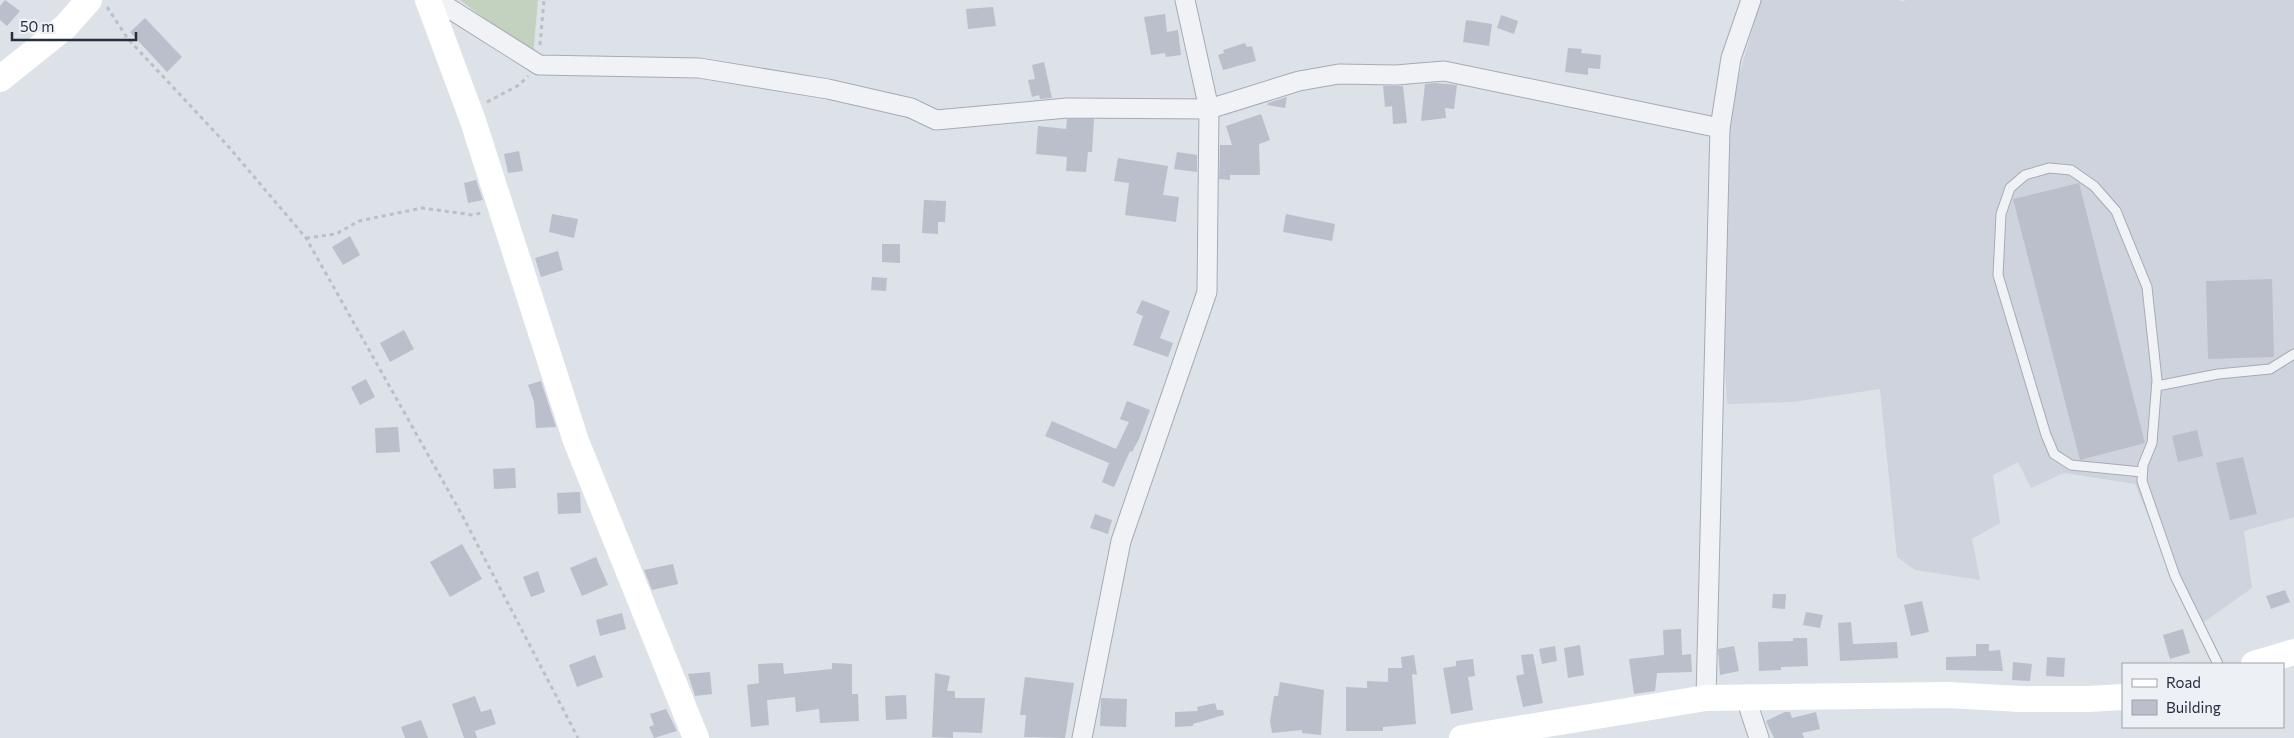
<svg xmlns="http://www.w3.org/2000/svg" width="2294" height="738" font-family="Commissioner,sans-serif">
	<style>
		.built { fill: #cfd3dd }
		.green { fill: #c2d2be }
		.building { fill: #babfcb }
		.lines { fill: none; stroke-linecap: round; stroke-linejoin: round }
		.lane-casing { stroke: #a6abb5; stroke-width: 11 }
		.street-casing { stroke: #a6abb5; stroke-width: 21 }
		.path { stroke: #bbbfc6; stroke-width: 3; stroke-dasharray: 4 4; stroke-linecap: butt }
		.lane { stroke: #f0f2f6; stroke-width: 9 }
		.street { stroke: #f0f2f6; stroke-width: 19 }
		.secondary { stroke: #fff; stroke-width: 26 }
	</style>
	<rect width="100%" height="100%" fill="#dde1e8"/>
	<path class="built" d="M 1761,0 L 1898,0 L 1904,2 L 1905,0 L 2294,0 L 2294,517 L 2244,531 L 2252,588 L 2194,629 L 2135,484 L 2064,473 L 2031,488 L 2018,462 L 1993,475 L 2000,523 L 1972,539 L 1980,580 L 1915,570 L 1897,557 L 1880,389 L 1793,402 L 1727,404 L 1721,286 L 1727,117 Z"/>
	<path class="green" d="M 459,0 L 538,0 L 533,55 L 460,0 Z"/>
	<g class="building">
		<path d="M 5,0 L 20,11 L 7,26 L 0,20 L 0,6 Z"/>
		<path d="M 993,7 L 996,26 L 968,29 L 966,9 Z"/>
		<path d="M 1165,14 L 1167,32 L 1178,30 L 1181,55 L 1166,57 L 1165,53 L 1151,55 L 1144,17 Z"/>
		<path d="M 1501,15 L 1518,21 L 1514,34 L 1497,28 Z"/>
		<path d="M 145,18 L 182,57 L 167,72 L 130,32 Z"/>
		<path d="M 1466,20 L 1492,24 L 1489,46 L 1463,42 Z"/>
		<path d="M 1245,43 L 1247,47 L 1252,46 L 1256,61 L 1223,70 L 1218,55 L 1224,53 L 1223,50 Z"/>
		<path d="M 1568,48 L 1582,49 L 1581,53 L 1601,55 L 1600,69 L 1588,68 L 1588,75 L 1565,72 Z"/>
		<path d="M 1044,62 L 1052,98 L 1040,99 L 1039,95 L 1032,97 L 1028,80 L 1035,79 L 1032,65 Z"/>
		<path d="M 1435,83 L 1457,85 L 1454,109 L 1445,108 L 1446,118 L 1421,121 L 1425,84 Z"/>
		<path d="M 1383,86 L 1403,86 L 1407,123 L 1393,124 L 1392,106 L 1385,107 Z"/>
		<path d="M 1287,97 L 1285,108 L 1267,105 L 1268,103 Z"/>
		<path d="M 1261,114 L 1270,140 L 1259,144 L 1260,175 L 1230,175 L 1230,180 L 1219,179 L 1220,145 L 1232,145 L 1226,126 Z"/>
		<path d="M 1067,119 L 1094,119 L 1092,152 L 1088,152 L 1086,172 L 1066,171 L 1067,157 L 1036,154 L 1038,126 L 1066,129 Z"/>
		<path d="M 519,151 L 523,171 L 508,173 L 504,154 Z"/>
		<path d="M 1177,152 L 1197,155 L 1197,172 L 1174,169 Z"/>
		<path d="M 1118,158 L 1168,166 L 1163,195 L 1179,197 L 1176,222 L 1125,215 L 1129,183 L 1114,181 Z"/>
		<path d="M 476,180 L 483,200 L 468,203 L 464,183 Z"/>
		<path d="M 2079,183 L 2145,443 L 2080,460 L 2013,199 Z"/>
		<path d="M 924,200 L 946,201 L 945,222 L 938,222 L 938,234 L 922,233 Z"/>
		<path d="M 552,214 L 578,219 L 574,238 L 549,232 Z"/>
		<path d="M 1286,214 L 1335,224 L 1332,241 L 1283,232 Z"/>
		<path d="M 350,236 L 360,255 L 343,265 L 332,247 Z"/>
		<path d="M 882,244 L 900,244 L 900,263 L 882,262 Z"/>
		<path d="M 558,251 L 563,270 L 541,277 L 535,258 Z"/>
		<path d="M 872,277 L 887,278 L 886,291 L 871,290 Z"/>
		<path d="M 2272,279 L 2274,357 L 2208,359 L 2206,281 Z"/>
		<path d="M 1142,300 L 1170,311 L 1160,338 L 1173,343 L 1168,357 L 1133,345 L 1143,316 L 1136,313 Z"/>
		<path d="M 404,330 L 414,349 L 390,362 L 380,343 Z"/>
		<path d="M 366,379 L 375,397 L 360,405 L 351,387 Z"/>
		<path d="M 541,381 L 556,427 L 536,428 L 534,402 L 528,385 Z"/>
		<path d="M 1127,401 L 1150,410 L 1139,439 L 1132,452 L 1130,451 L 1114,487 L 1102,482 L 1109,463 L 1045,436 L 1052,421 L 1116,449 L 1129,422 L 1120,419 Z"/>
		<path d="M 398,427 L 400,452 L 376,453 L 375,428 Z"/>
		<path d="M 2197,430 L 2203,456 L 2178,462 L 2172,436 Z"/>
		<path d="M 2243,457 L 2257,514 L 2230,520 L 2216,463 Z"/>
		<path d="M 515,468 L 516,488 L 494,489 L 493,469 Z"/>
		<path d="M 580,492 L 581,513 L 558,514 L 557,493 Z"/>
		<path d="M 1095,514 L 1112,520 L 1108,534 L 1090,528 Z"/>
		<path d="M 462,544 L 482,579 L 450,597 L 430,562 Z"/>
		<path d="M 596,557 L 608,585 L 582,596 L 570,568 Z"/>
		<path d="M 673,564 L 678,584 L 652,590 L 644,570 Z"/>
		<path d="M 538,571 L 545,592 L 531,597 L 523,577 Z"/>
		<path d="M 2285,590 L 2290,602 L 2271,609 L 2266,596 Z"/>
		<path d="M 1773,594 L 1786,594 L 1785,609 L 1772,608 Z"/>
		<path d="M 1922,601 L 1929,632 L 1911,636 L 1904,605 Z"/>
		<path d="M 1806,612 L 1823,615 L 1820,628 L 1803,625 Z"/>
		<path d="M 622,613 L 626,629 L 600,636 L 596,620 Z"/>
		<path d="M 1851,622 L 1853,644 L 1897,642 L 1898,658 L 1840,661 L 1838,623 Z"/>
		<path d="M 1681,629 L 1682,655 L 1691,654 L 1692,672 L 1657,673 L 1655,691 L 1634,694 L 1629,659 L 1664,655 L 1663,630 Z"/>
		<path d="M 2183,629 L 2190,653 L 2170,659 L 2163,635 Z"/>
		<path d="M 1793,638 L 1807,638 L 1808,666 L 1781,667 L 1781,670 L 1759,671 L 1758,642 L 1793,641 Z"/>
		<path d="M 1976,644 L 1989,644 L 1989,651 L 2000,650 L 2003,671 L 1946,670 L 1946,657 L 1976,656 Z"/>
		<path d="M 1580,645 L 1584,675 L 1568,678 L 1564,648 Z"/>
		<path d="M 1555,646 L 1557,661 L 1542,664 L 1539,649 Z"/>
		<path d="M 1734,646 L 1739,671 L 1720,675 L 1718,649 Z"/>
		<path d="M 1533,654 L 1543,703 L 1523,707 L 1516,676 L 1524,674 L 1521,655 Z"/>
		<path d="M 595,655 L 603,677 L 577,687 L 569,665 Z"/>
		<path d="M 1414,655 L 1417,675 L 1412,674 L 1416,724 L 1383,727 L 1383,731 L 1346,731 L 1346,687 L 1367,688 L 1367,681 L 1388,682 L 1388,668 L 1402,668 L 1401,657 Z"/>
		<path d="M 2047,657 L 2065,658 L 2064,677 L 2046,676 Z"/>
		<path d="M 1473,659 L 1475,676 L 1468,677 L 1473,710 L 1451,714 L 1443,668 L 1456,666 L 1456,661 Z"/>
		<path d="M 2013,662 L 2032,664 L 2030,681 L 2012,680 Z"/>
		<path d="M 783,663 L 784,674 L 832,669 L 832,663 L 852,664 L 852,694 L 858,694 L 859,721 L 820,723 L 819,709 L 796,712 L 795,697 L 767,700 L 769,725 L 751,727 L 747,685 L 759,683 L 758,664 Z"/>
		<path d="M 710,672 L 712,694 L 695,696 L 688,674 Z"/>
		<path d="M 935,673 L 950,676 L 947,691 L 955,691 L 955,698 L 985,698 L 982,733 L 953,732 L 953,738 L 932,737 Z"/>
		<path d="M 1025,677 L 1074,683 L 1065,738 L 1024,737 L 1026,715 L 1020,715 Z"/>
		<path d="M 1280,682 L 1324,690 L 1321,735 L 1302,733 L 1302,730 L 1272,733 L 1270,721 L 1274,696 L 1278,696 Z"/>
		<path d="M 906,695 L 907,719 L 886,720 L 885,696 Z"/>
		<path d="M 475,696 L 481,712 L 491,709 L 496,724 L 475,731 L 477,738 L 464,738 L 452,704 Z"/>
		<path d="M 1101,698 L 1127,699 L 1126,727 L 1100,726 Z"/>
		<path d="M 1215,703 L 1217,710 L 1223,710 L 1224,715 L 1193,724 L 1193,726 L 1175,727 L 1175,712 L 1198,711 L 1197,707 Z"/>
		<path d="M 666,709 L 677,731 L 654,738 L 649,727 L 654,725 L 650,714 Z"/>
		<path d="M 1785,712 L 1790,712 L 1792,718 L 1816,712 L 1820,729 L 1802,733 L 1804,738 L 1774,738 L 1766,721 Z"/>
		<path d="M 421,720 L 428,738 L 405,738 L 401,727 Z"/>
	</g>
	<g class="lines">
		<g class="lane-casing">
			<g id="lane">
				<path d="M 2157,386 L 2218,374 L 2270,369 L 2294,354"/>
				<path d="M 2142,472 L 2071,465 L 2054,454 L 2046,435 L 1998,275 L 2001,214 L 2010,188 L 2025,175 L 2049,168 L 2071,170 L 2094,186 L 2116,211 L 2147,287 L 2157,380 L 2152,443 L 2143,465 L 2142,481 L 2175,576 L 2218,664"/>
			</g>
		</g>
		<g class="street-casing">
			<g id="street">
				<path d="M 436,0 L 539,65 L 699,68 L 828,89 L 911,108 L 936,120 L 1067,108 L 1209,109 L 1299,81 L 1339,74 L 1396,75 L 1444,71 L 1720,128 L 1706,698"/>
				<path d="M 1720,128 L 1731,58 L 1751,0"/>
				<path d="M 1745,696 L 1759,738"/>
				<path d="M 1082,738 L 1121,541 L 1207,292 L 1209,109 L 1185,0"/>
			</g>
		</g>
		<g class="path">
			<path d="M 107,7 L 128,39 L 228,146 L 306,238 L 462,515 L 578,738"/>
			<path d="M 540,45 L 544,0"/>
			<path d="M 487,102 L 519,85 L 528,76"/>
			<path d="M 306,238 L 336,234 L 359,221 L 422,208 L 473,215 L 481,213"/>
		</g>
		<use href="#lane" class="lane"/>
		<use href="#street" class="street"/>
		<g class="secondary">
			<path d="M 428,0 L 473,121 L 576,441 L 696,738"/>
			<path d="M 0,79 L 65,27 L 89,0"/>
			<path d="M 2254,664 L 2294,652"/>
			<path d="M 1462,738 L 1706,698 L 1948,695 L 2020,699 L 2088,699 L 2123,697"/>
		</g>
	</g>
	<rect x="2122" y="663" width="162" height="65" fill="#edf0f5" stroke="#9da2ac"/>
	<rect x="2132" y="679" width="25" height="8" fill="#ffffff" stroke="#9da2ac"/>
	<text x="2166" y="688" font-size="15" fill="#262d3f">Road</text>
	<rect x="2132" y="700" width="25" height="15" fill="#babfcb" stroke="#9da2ac"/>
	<text x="2166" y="713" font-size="15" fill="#262d3f">Building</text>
	<path d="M12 32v8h124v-8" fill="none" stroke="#262d3f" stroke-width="2.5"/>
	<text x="20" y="32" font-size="15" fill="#262d3f" stroke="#edf0f5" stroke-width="4" paint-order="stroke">50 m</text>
</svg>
